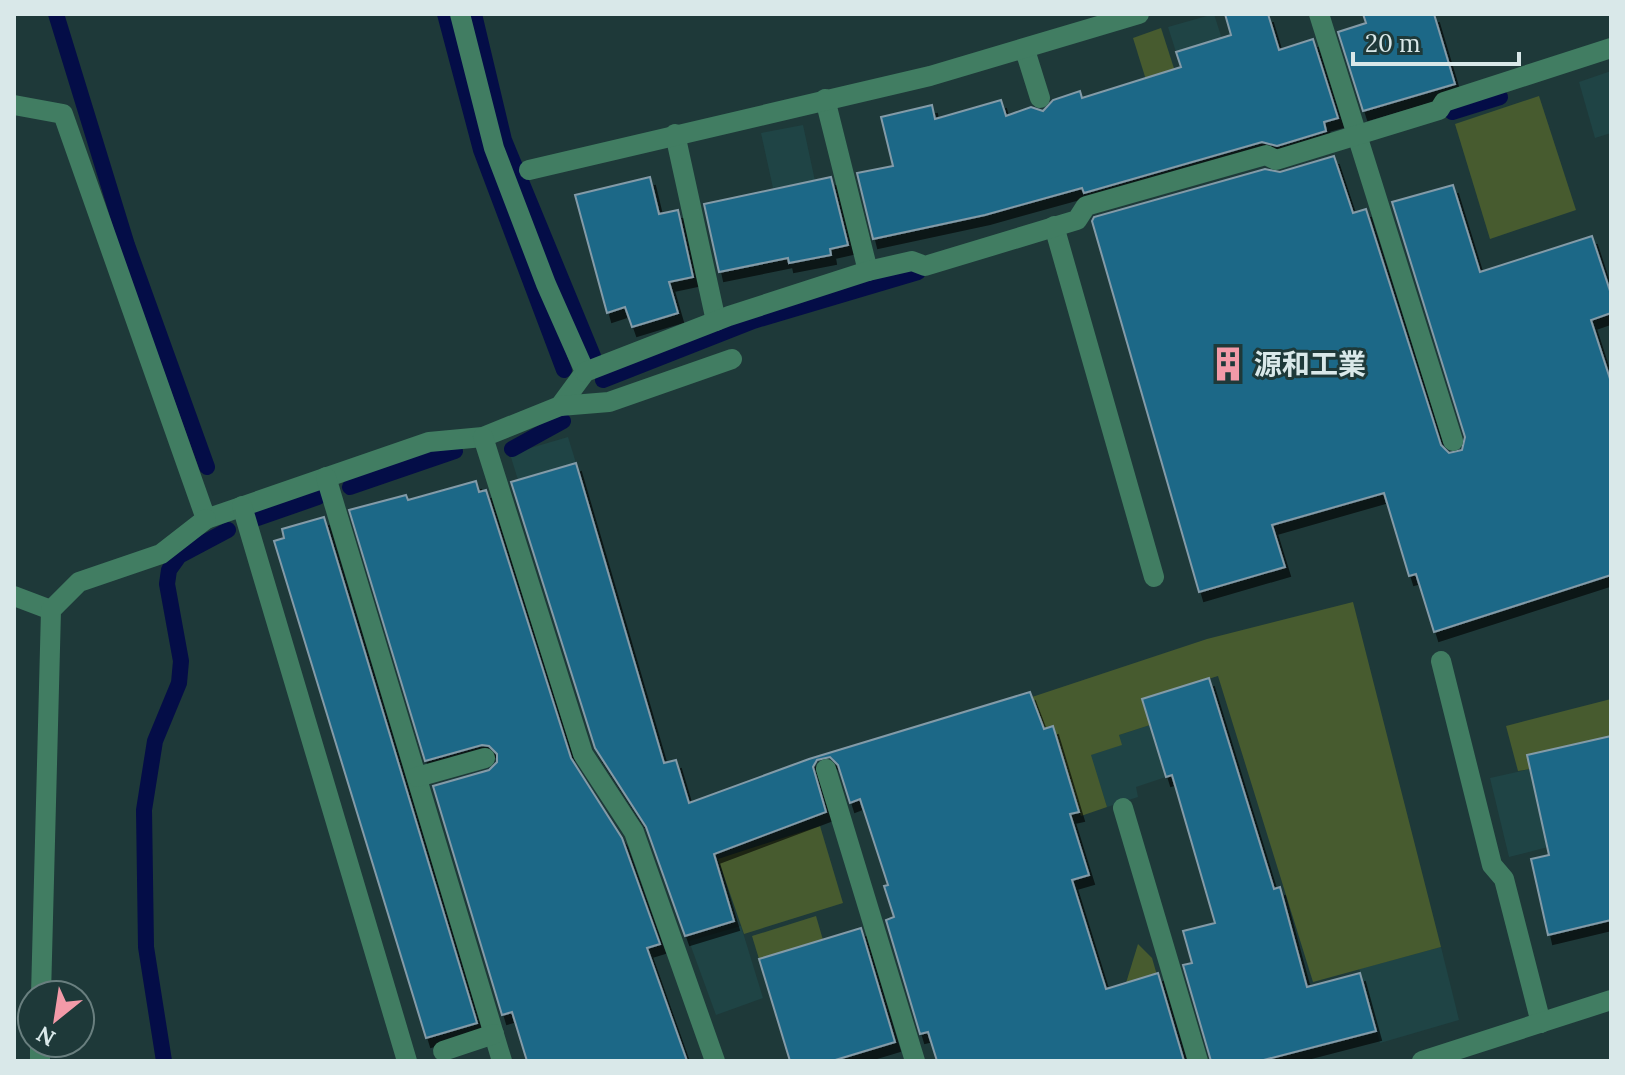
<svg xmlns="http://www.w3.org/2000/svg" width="1625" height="1075" font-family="Lora,'Noto Sans JP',serif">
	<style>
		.built { fill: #1f4445 }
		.green { fill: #475b2f }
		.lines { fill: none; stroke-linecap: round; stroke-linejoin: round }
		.stream { stroke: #040d47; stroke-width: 16 }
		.building { fill: #1f6787; stroke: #839ba8; stroke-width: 2; filter: url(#shadow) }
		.minor { stroke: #417d62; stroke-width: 20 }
		.labels { text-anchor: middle; stroke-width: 6; stroke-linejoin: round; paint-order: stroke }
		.poi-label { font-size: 28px; font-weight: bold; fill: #d9e8e9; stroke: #1e3939; text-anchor: start }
	</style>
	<defs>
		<filter id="shadow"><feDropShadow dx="5" dy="9" stdDeviation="0" flood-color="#0009"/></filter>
	</defs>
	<rect width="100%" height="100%" fill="#1e3939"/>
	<g class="built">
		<path d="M 1214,14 L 1228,58 L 1176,52 L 1168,27 Z"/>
		<path d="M 1611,71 L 1611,133 L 1595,138 L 1579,82 Z"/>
		<path d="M 803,125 L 815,181 L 773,188 L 761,133 Z"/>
		<path d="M 568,437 L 576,463 L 518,480 L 510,454 Z"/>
		<path d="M 1150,725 L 1166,777 L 1136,787 L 1138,797 L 1107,807 L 1090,755 L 1121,745 L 1119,735 Z"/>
		<path d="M 1530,769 L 1548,847 L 1509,857 L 1490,778 Z"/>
		<path d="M 741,926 L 763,998 L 716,1015 L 689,941 Z"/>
		<path d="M 1441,947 L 1459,1020 L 1380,1043 L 1359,969 Z"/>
	</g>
	<g class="green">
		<path d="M 1161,28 L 1180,87 L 1151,96 L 1133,38 Z"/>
		<path d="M 1539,96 L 1576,210 L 1490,239 L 1455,124 Z"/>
		<path d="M 1353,602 L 1441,947 L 1313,982 L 1218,676 L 1143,699 L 1150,725 L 1119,735 L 1122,745 L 1091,755 L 1107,807 L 1081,816 L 1042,730 L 1032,697 L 1207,639 Z"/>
		<path d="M 1611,699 L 1611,736 L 1529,764 L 1530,769 L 1518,771 L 1506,726 Z"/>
		<path d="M 820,826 L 843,903 L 744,934 L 718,859 Z"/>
		<path d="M 816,916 L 823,940 L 759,959 L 752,936 Z"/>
		<path d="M 1138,944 L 1152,958 L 1182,1061 L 1151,1061 L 1126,983 Z"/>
	</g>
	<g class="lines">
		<g class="stream">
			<path d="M 56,14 L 127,245 L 207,467"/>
			<path d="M 445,14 L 481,150 L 564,370"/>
			<path d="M 474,14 L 504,140 L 593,356"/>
			<path d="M 1452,112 L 1500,97"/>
			<path d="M 603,380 L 753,321 L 918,272"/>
			<path d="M 512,449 L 563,421"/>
			<path d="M 350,487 L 455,451"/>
			<path d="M 252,520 L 318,497"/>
			<path d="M 164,1061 L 146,947 L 144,810 L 155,741 L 179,683 L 181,661 L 167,584 L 169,570 L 179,556 L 228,530"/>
		</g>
	</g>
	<g class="building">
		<path d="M 1225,14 L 1268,14 L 1279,50 L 1313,39 L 1338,118 L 1324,122 L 1326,131 L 1277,146 L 1262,142 L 1084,193 L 1082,188 L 985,215 L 873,239 L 857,173 L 893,166 L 881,117 L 932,105 L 935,119 L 1001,100 L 1006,116 L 1031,107 L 1043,111 L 1053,100 L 1080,91 L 1082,98 L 1181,67 L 1176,52 L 1231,35 Z"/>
		<path d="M 1363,14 L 1434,14 L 1455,84 L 1363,111 L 1338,32 L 1366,23 Z"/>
		<path d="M 1334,156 L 1353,213 L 1366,209 L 1441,445 L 1449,453 L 1462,450 L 1465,437 L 1392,202 L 1453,185 L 1480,272 L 1592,236 L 1611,294 L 1611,313 L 1591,320 L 1611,382 L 1611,575 L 1434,632 L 1416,574 L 1409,576 L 1384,493 L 1272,525 L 1285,567 L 1199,592 L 1092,221 L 1094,217 L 1265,169 L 1280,172 Z"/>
		<path d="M 650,177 L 659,214 L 678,210 L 693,277 L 669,282 L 678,313 L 632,327 L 625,307 L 607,313 L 575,195 Z"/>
		<path d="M 831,177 L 848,245 L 830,249 L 831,255 L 789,263 L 788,258 L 719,272 L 704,204 Z"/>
		<path d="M 576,463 L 664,763 L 676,760 L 689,803 L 809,759 L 1030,692 L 1044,729 L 1053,726 L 1079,812 L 1070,814 L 1089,875 L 1072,880 L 1106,989 L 1158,973 L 1184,1061 L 937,1061 L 928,1032 L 920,1034 L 886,920 L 894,917 L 884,886 L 888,885 L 860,799 L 850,803 L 838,765 L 830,757 L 817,760 L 813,767 L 826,812 L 714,854 L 734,921 L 685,936 L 646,827 L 595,748 L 511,482 Z"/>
		<path d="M 476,481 L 479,492 L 486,490 L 571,758 L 622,838 L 660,944 L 647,948 L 687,1061 L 527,1061 L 512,1012 L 502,1015 L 433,786 L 489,770 L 497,762 L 497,754 L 489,746 L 482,745 L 425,761 L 349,510 L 406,495 L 408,500 Z"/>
		<path d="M 324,517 L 477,1023 L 426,1038 L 274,541 L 284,538 L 282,529 Z"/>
		<path d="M 1209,678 L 1274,889 L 1280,887 L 1307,987 L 1360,973 L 1376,1031 L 1260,1061 L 1211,1061 L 1183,965 L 1192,963 L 1183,931 L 1215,923 L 1172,775 L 1166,777 L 1142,699 Z"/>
		<path d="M 1611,736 L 1611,920 L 1548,935 L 1531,859 L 1549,855 L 1527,755 Z"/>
		<path d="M 861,928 L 895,1042 L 832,1061 L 790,1061 L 759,959 Z"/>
	</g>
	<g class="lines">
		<g class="minor">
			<path d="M 460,14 L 494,148 L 546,284 L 585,372 L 560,406"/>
			<path d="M 1319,14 L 1453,441"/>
			<path d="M 1025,50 L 1040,98"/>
			<path d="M 825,99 L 868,271"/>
			<path d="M 14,105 L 63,114 L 206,519 L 429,442 L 483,437 L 560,406 L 609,402 L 732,359"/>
			<path d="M 675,134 L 716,321"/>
			<path d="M 529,170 L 930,76 L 1139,14"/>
			<path d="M 1054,226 L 1154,577"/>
			<path d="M 585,372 L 729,316 L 868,271 L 912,261 L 925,266 L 1077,220 L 1086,206 L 1266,155 L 1276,160 L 1439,110 L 1444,102 L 1611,48"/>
			<path d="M 483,437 L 583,754 L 634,832 L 715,1061"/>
			<path d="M 326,477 L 502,1061"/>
			<path d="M 242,506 L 407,1061"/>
			<path d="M 14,596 L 51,610"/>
			<path d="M 1441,661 L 1492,865 L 1504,879 L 1541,1023"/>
			<path d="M 826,769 L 915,1061"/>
			<path d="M 417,777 L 485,758"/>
			<path d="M 1123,808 L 1198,1061"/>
			<path d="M 41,995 L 51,610 L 79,582 L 161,554 L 206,519"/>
			<path d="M 443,1051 L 494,1034"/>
			<path d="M 40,1061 L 40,1043"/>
			<path d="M 1422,1061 L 1611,1000"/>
		</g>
	</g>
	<defs>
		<g id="building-bare" transform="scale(2.76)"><path d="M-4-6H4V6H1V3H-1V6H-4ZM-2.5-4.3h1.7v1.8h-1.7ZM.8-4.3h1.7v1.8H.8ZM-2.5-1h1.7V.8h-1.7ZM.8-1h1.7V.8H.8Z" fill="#f39aa8" stroke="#1e3939" stroke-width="2.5" paint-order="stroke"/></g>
	</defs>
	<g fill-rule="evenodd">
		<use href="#building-bare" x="1228" y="364"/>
	</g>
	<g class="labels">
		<g class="poi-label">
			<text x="1254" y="374">源和工業</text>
		</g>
	</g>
	<rect width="1625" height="1075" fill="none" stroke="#d9e8e9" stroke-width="32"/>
	<g transform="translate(56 1019) rotate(210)"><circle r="38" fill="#1e3939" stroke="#697f7f" stroke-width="2"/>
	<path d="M0-6L14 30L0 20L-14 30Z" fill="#f39aa8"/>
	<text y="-12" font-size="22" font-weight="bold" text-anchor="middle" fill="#d9e8e9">N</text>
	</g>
	<path d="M1353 52v12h166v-12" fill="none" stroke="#d9e8e9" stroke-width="4"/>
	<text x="1365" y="52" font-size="24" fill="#d9e8e9" stroke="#1e3939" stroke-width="6" paint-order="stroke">20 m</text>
</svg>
